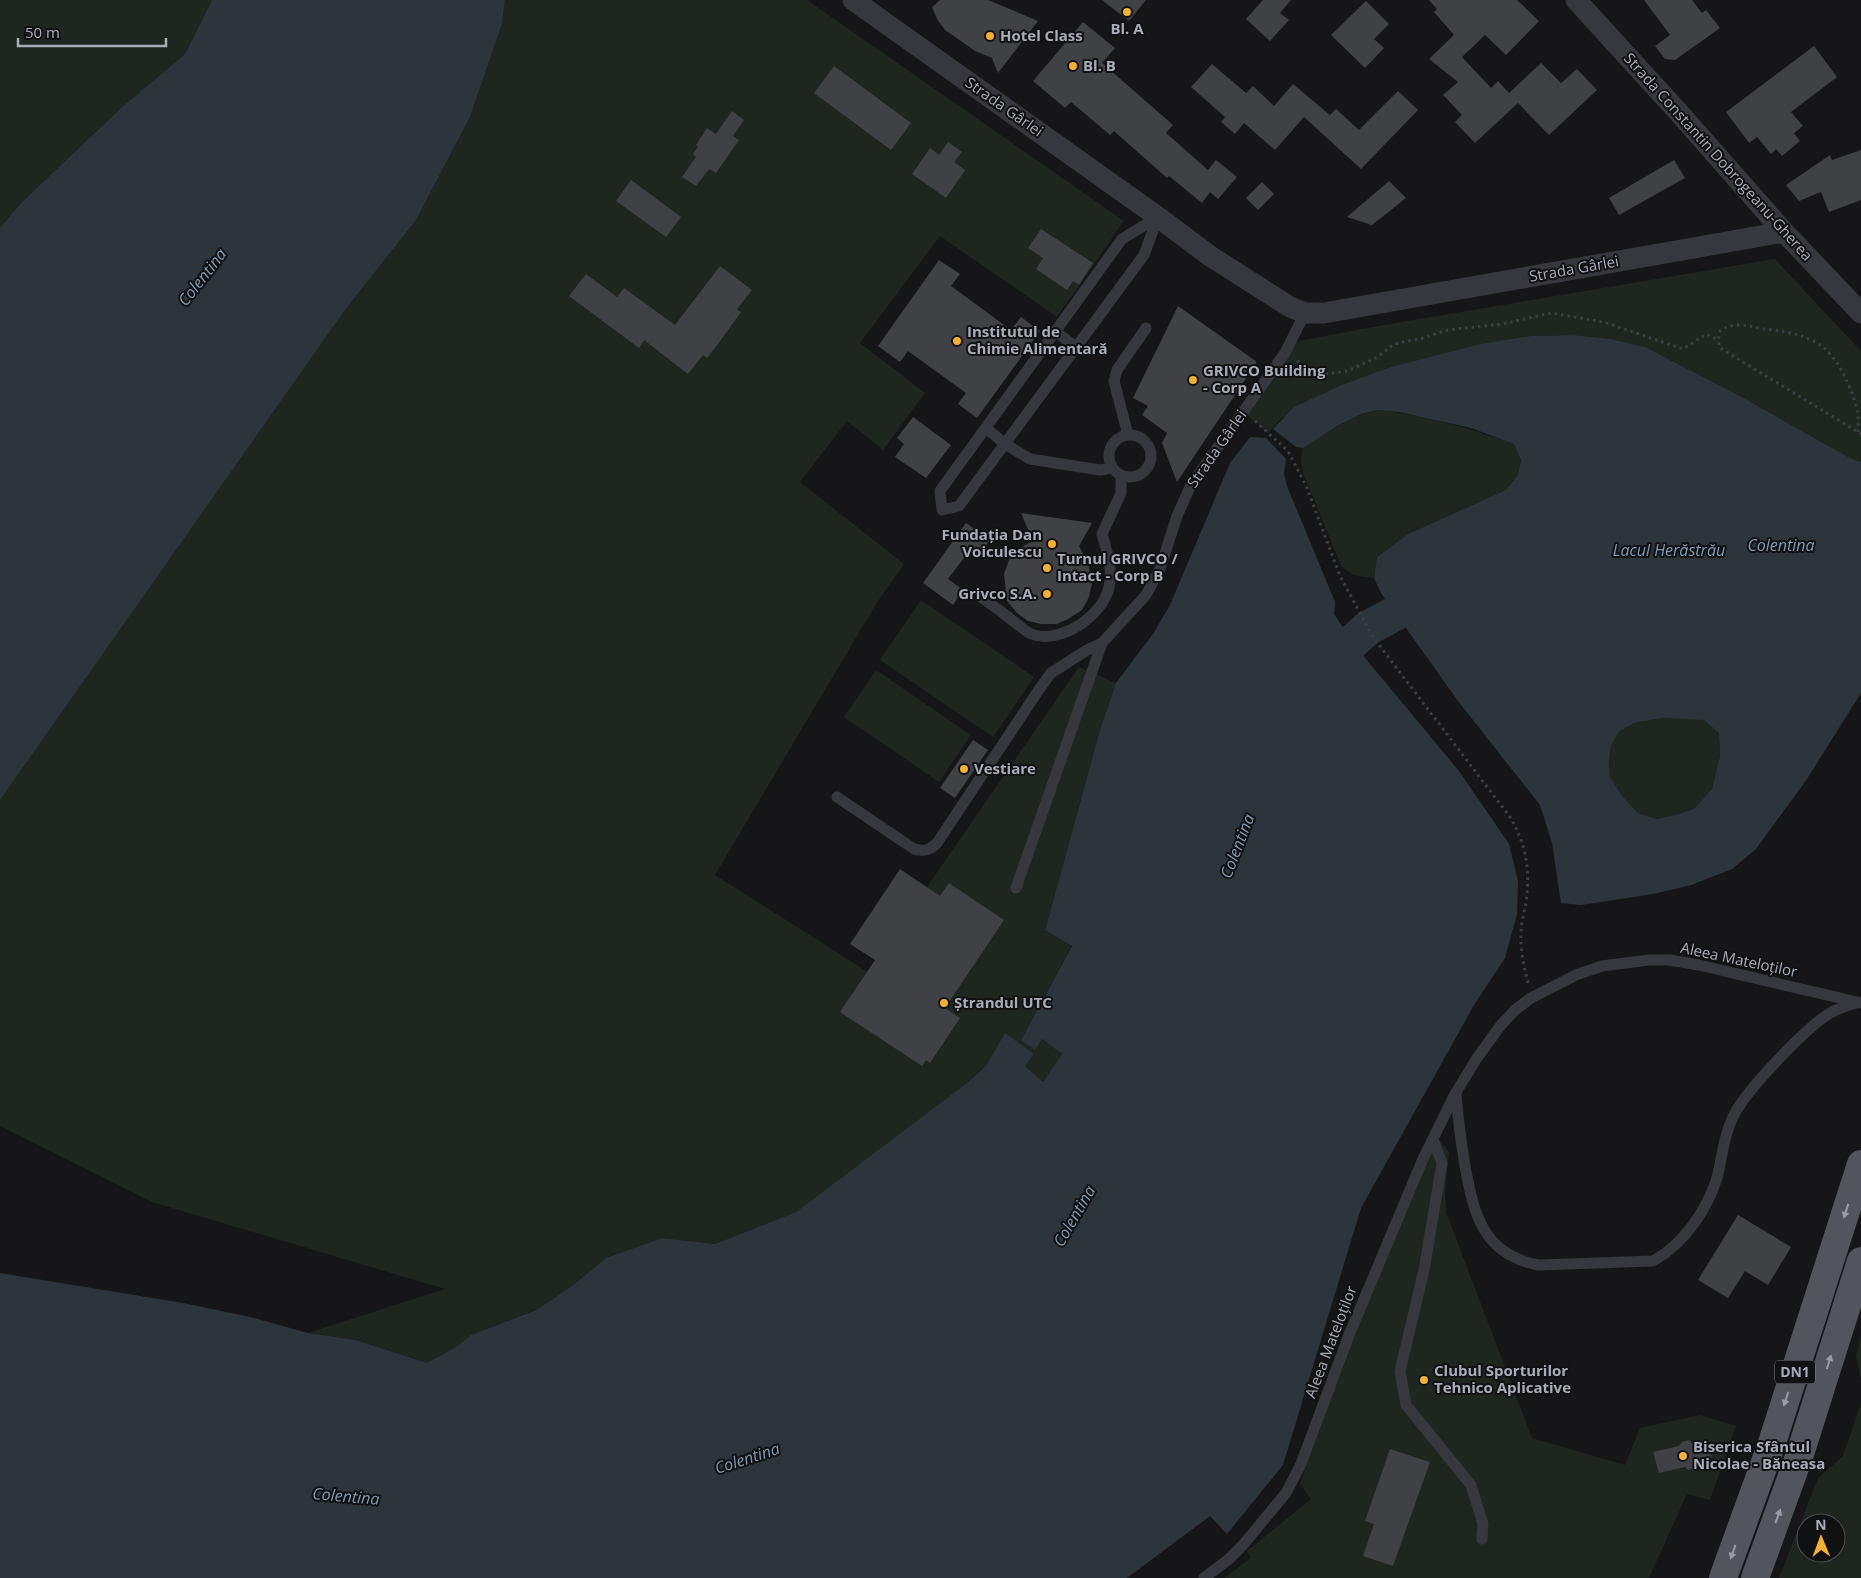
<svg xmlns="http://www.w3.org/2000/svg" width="1861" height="1578" font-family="'Open Sans',sans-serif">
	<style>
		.green { fill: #1e261f; fill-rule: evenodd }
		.water { fill: #2c353c; fill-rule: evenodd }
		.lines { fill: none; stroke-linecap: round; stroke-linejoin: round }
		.river { stroke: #2c353c; stroke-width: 35 }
		.building { fill: #404145 }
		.path { stroke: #3d3f44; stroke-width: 3; stroke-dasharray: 2.5 4; stroke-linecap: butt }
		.lane { stroke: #37383d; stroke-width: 11 }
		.street { stroke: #37383d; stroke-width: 21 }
		.primary { stroke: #53555c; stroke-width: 28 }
		.oneway { fill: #979ba6 }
		.poi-dot { fill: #f2b134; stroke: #111113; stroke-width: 2 }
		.labels { text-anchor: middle; stroke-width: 4; stroke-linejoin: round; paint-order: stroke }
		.shield { fill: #111113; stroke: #7b7e86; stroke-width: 1 }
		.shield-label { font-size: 14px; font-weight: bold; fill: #a8adb8 }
		.poi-label { font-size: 15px; font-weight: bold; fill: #a8adb8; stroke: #111113; text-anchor: start }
		.street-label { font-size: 15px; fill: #a8adb8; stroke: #111113 }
		.water-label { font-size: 16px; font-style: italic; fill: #7f9bb3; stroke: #111113 }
	</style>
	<rect width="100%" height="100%" fill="#161618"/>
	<g class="green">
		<path d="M 0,0 L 212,0 L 185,54 L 121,108 L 22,202 L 0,228 Z"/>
		<path d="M 505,0 L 807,0 L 1124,221 L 1057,317 L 940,236 L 860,343 L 925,393 L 883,450 L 847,421 L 800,482 L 904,564 L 876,604 L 715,875 L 868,972 L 1079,667 L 1116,683 L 1100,730 L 1045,929 L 1072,945 L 1021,1040 L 1042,1039 L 1062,1054 L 1043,1082 L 1024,1066 L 1033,1054 L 1005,1034 L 986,1066 L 967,1083 L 796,1212 L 715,1244 L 662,1238 L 606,1258 L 572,1286 L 535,1310 L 471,1335 L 456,1347 L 427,1363 L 356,1340 L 308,1333 L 445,1289 L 152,1202 L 0,1126 L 0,800 L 345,310 L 416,220 L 470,117 L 502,24 Z"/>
		<path d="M 1775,259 L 1861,351 L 1861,462 L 1850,458 L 1740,396 L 1645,347 L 1611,339 L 1574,335 L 1531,336 L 1282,418 L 1268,433 L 1243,412 L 1288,347 L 1299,341 L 1378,326 Z"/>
		<path d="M 1377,410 C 1424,415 1470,428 1514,444 L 1521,459 L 1518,475 L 1506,490 L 1408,534 L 1377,557 L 1374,578 C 1360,577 1350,576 1341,565 L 1303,473 L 1301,459 L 1303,448 C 1327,433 1349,417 1377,410 Z"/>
		<path d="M 921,600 L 1034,677 L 993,737 L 880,660 Z"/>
		<path d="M 876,670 L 971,735 L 939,782 L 844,717 Z"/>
		<path d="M 1662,718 L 1704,719 L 1719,733 L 1720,756 L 1712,789 L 1695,808 L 1679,814 L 1657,819 L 1638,813 L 1623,797 L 1610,777 L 1609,760 L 1611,744 L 1619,732 L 1634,723 Z"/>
		<path d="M 1438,1138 L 1449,1152 L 1445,1193 L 1446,1212 L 1532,1438 L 1625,1465 L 1640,1428 L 1700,1415 L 1736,1426 L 1710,1500 L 1687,1494 L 1649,1578 L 1224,1578 L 1251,1558 L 1247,1551 L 1311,1499 L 1300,1484 L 1350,1345 Z"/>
		<path d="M 1861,1336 L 1861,1379 L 1856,1356 Z"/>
		<path d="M 1861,1403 L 1861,1578 L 1779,1578 L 1818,1478 L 1843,1456 ZM 1806,1523 L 1836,1523 L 1836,1553 L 1806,1553 Z"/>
	</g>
	<g class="water">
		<path d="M 212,0 L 505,0 L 502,24 L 470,117 L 416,220 L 345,310 L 0,800 L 0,228 L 22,202 L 121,108 L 185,54 Z"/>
		<path d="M 1574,335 L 1611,339 L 1645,347 L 1740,396 L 1850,458 L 1861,462 L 1861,693 L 1807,779 L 1756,849 L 1732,869 L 1691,885 L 1653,894 L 1581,905 L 1561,903 L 1552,843 L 1540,805 L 1458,701 L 1381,593 L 1374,578 L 1377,557 L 1408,534 L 1506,490 L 1518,475 L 1521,460 L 1514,444 L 1471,428 L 1399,412 L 1377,410 L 1362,414 L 1339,425 L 1303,448 L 1296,447 L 1273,429 L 1294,407 L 1342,385 L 1391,367 L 1481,344 L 1531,336 ZM 1662,718 L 1704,720 L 1719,733 L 1720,756 L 1712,789 L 1695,808 L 1679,814 L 1657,819 L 1638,813 L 1623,797 L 1610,777 L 1609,760 L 1611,745 L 1619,732 L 1634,723 Z"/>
		<path d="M 1250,437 L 1266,438 L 1286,459 L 1284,474 L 1287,486 L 1335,602 L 1334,614 L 1344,629 L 1349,628 L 1359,643 L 1356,647 L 1459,771 L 1509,844 L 1518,881 L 1517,914 L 1505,958 L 1474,1005 L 1361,1208 L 1283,1465 L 1227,1534 L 1210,1516 L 1127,1578 L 0,1578 L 0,1273 L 183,1303 L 250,1317 L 308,1333 L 356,1340 L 427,1363 L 456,1347 L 471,1335 L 536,1310 L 572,1286 L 606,1258 L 662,1238 L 715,1244 L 796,1212 L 967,1083 L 986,1066 L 1005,1033 L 1034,1054 L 1025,1066 L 1043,1082 L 1062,1054 L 1042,1039 L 1035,1050 L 1021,1040 L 1072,946 L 1045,930 L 1100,730 L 1116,683 L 1153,634 L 1170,605 L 1230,463 Z"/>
	</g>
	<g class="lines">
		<path class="river" d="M 1320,671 L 1368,628 L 1437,591"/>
	</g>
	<g class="building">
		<path d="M 940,0 L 988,0 L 1038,21 L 998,73 L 992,58 L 975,51 L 945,30 L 937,19 L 932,7 Z"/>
		<path d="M 1102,0 L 1146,0 L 1129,21 Z"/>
		<path d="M 1263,0 L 1291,0 L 1280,13 L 1289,20 L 1270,41 L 1246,19 Z"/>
		<path d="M 1429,0 L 1517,0 L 1539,21 L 1506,55 L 1485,35 L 1462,57 L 1491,88 L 1498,81 L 1509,93 L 1541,63 L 1561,83 L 1577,69 L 1597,90 L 1549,135 L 1518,103 L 1475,143 L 1455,122 L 1462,115 L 1443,95 L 1458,82 L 1429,59 L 1454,35 L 1434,12 L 1437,9 Z"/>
		<path d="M 1644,0 L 1692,0 L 1702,13 L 1706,10 L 1720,28 L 1675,60 L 1665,59 L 1655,46 L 1670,35 Z"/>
		<path d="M 1366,1 L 1389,24 L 1374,39 L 1384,48 L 1365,68 L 1331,35 Z"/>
		<path d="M 1083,22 L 1115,48 L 1102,63 L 1173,125 L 1166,133 L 1208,170 L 1216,160 L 1237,177 L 1218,199 L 1210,192 L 1202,203 L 1169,176 L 1167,178 L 1114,131 L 1110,135 L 1071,102 L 1065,108 L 1033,81 Z"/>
		<path d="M 1814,46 L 1837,77 L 1791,112 L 1803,126 L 1794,133 L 1800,141 L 1782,156 L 1776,149 L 1771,154 L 1757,137 L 1749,143 L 1726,112 Z"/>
		<path d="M 1212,64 L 1246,93 L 1253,86 L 1274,106 L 1293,84 L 1330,115 L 1336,109 L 1359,130 L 1398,91 L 1418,110 L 1361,169 L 1304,117 L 1275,150 L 1244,123 L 1235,134 L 1221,122 L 1225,117 L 1191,87 Z"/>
		<path d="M 834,66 L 911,123 L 891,150 L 814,93 Z"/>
		<path d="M 732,111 L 744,120 L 733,136 L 739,140 L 716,173 L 709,169 L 696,186 L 682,177 L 696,157 L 693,154 L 698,147 L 696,145 L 707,128 L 716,134 Z"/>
		<path d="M 948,142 L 962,152 L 954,162 L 965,170 L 946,198 L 912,174 L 930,148 L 939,155 Z"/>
		<path d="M 1861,150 L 1861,200 L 1829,212 L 1821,192 L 1799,201 L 1786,185 L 1830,155 L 1832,160 Z"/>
		<path d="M 1674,160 L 1685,178 L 1619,215 L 1609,198 Z"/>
		<path d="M 631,180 L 681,217 L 666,237 L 616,201 Z"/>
		<path d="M 1389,181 L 1406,198 L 1372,225 L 1347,217 Z"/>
		<path d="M 1262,182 L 1274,194 L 1258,210 L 1246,198 Z"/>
		<path d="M 1041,229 L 1093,263 L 1079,285 L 1073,281 L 1067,290 L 1036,269 L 1043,258 L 1028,248 Z"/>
		<path d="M 939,260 L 960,274 L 951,286 L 1011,330 L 1021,317 L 1040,331 L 977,418 L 958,404 L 966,393 L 908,351 L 900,362 L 878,346 Z"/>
		<path d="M 720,266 L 752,290 L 737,309 L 741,312 L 718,344 L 707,358 L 703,355 L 688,374 L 644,340 L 639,348 L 569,296 L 586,274 L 617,297 L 624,288 L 675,325 Z"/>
		<path d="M 1178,306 L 1257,362 L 1177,482 L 1162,443 L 1167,433 L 1142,415 L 1148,406 L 1133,398 Z"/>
		<path d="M 913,417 L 951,445 L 926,478 L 895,457 L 904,444 L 897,438 Z"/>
		<path d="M 1021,513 L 1092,523 L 1079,546 L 1088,563 L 1092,583 L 1089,597 L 1082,610 L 1068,619 L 1057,624 L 1041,624 L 1028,621 L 1017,613 L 1007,601 L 1004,574 L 1012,552 L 1033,541 Z"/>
		<path d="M 966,523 L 990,540 L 978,556 L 970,550 L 948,579 L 963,590 L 953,605 L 923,583 Z"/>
		<path d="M 973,740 L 988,750 L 955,798 L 940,788 Z"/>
		<path d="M 900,869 L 940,896 L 949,883 L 1004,920 L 945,1008 L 960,1018 L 930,1063 L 926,1060 L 922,1066 L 840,1012 L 875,960 L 850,944 Z"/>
		<path d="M 1738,1215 L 1791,1247 L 1768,1285 L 1745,1271 L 1728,1298 L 1698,1280 Z"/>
		<path d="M 1689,1440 L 1692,1443 L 1702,1441 L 1710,1445 L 1712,1452 L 1709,1460 L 1698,1464 L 1696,1468 L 1688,1470 L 1685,1467 L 1659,1473 L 1653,1452 L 1679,1446 L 1682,1442 Z"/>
		<path d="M 1390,1449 L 1430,1462 L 1393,1566 L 1363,1556 L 1374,1524 L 1365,1521 Z"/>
	</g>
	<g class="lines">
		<g class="path">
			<path d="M 1297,361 L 1319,375 L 1347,371 L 1376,358 L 1394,344 L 1423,338 L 1448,330 L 1502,324 L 1551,313 L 1604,322 L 1683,349 L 1706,334 L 1718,340"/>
			<path d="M 1255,421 L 1288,451 L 1307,488 L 1340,576 L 1373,637 L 1510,817 C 1527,846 1530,870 1526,903 C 1524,913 1521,923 1521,933 C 1520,949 1524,967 1528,983"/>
			<path d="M 1858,432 C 1858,425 1859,416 1857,409 C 1852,388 1836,352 1815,342 C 1799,333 1782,331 1764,329 C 1748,326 1733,321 1720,331 L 1718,340 L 1720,348 L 1858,432 L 1861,434"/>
		</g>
		<g class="lane">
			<path d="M 1158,217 L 1144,255 L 959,506 L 942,510 L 940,491 L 1122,239 Z"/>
			<path d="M 1055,331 L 1076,347"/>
			<path d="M 986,428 L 1005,444 L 1030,459 L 1100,470 L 1112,468"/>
			<circle cx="1130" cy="456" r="21"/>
			<path d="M 1128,435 L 1114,381 L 1117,370 L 1146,328"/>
			<path d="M 981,597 C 994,606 1006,615 1018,625 C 1022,627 1026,632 1031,634 C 1060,645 1103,616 1109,587 C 1113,568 1107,552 1102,534 L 1121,493 L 1121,475"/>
			<path d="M 837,797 L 914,849 C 924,852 930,850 937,843 L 1040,688 L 1051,673 L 1087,650 L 1102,643 L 1146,595 L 1160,569 L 1177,516 L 1191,485 L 1285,353 L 1305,313"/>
			<path d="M 1016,888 L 1102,643"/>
			<path d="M 1456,1094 C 1458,1119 1461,1142 1465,1166 C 1474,1215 1483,1254 1538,1265 L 1653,1261 C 1683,1245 1707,1210 1717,1178 C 1722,1159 1723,1138 1732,1119 C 1743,1093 1807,1026 1832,1012 C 1840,1008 1849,1005 1857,1003"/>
			<path d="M 1433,1140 L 1442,1163 L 1424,1270 L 1400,1371 L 1406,1405 L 1471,1485 L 1483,1524 L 1482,1539"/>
			<path d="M 1204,1578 L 1229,1559 L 1243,1545 L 1286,1493 L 1301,1464 L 1349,1335 L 1423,1159 L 1455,1094 L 1477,1058 L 1501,1025 L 1515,1010 L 1531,998 L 1576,975 L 1602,966 L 1649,960 L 1669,960 L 1699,965 L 1861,1003"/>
		</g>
		<g class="street">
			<path d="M 853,0 L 1158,217 L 1210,256 L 1290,307 L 1305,313 L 1324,313 L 1784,232"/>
			<path d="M 1576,0 L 1681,115 L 1784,232 L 1861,313"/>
		</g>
		<g class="primary">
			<path d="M 1723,1578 L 1772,1443 L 1861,1164"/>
			<path d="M 1755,1578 L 1800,1454 L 1861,1261"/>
		</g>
	</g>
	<defs><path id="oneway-solid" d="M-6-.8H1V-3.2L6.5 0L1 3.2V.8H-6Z" transform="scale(1.25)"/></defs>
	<g class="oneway">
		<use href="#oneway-solid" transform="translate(1846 1211) rotate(108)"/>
		<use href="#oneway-solid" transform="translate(1829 1362) rotate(-72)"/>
		<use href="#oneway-solid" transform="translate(1786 1399) rotate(108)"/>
		<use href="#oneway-solid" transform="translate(1778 1516) rotate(-70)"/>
		<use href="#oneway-solid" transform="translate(1733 1552) rotate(110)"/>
	</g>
	<g class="poi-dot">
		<circle cx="1127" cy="12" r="5"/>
		<circle cx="990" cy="36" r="5"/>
		<circle cx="1073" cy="66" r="5"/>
		<circle cx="957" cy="341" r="5"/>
		<circle cx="1193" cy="380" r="5"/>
		<circle cx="1052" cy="544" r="5"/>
		<circle cx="1047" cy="568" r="5"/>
		<circle cx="1047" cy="594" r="5"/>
		<circle cx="964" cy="769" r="5"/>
		<circle cx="944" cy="1003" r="5"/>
		<circle cx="1424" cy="1380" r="5"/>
		<circle cx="1683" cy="1456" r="5"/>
	</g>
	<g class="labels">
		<rect class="shield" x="1775" y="1360.5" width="40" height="23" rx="4"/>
		<g class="shield-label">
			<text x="1795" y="1377">DN1</text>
		</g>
		<g class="poi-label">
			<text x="1127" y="34" text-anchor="middle">Bl. A</text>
			<text x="1000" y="41">Hotel Class</text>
			<text x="1083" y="71">Bl. B</text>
			<text x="967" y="337">Institutul de<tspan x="967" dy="17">Chimie Alimentară</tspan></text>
			<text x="1203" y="376">GRIVCO Building<tspan x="1203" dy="17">- Corp A</tspan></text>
			<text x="1042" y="540" text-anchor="end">Fundația Dan<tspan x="1042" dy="17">Voiculescu</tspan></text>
			<text x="1057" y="564">Turnul GRIVCO /<tspan x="1057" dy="17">Intact - Corp B</tspan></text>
			<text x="1037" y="599" text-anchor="end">Grivco S.A.</text>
			<text x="974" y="774">Vestiare</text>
			<text x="954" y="1008">Ștrandul UTC</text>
			<text x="1434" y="1376">Clubul Sporturilor<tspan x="1434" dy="17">Tehnico Aplicative</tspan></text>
			<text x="1693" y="1452">Biserica Sfântul<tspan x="1693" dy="17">Nicolae - Băneasa</tspan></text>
		</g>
		<g class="street-label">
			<text transform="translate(1004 107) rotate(35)" y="5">Strada Gârlei</text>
			<text transform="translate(1718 157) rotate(48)" y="5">Strada Constantin Dobrogeanu-Gherea</text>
			<text transform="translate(1574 269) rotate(-10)" y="5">Strada Gârlei</text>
			<text transform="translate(1217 449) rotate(-55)" y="5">Strada Gârlei</text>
			<text transform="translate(1739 960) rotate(12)" y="5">Aleea Mateloților</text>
			<text transform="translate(1331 1342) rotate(-69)" y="5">Aleea Mateloților</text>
		</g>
		<g class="water-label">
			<text transform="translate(202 277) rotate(-52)" y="6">Colentina</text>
			<text x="1781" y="551">Colentina</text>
			<text x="1669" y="556">Lacul Herăstrău</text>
			<text transform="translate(1237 846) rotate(-69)" y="6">Colentina</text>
			<text transform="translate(1074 1216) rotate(-60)" y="6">Colentina</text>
			<text transform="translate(747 1458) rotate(-18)" y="6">Colentina</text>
			<text transform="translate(346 1496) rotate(5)" y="6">Colentina</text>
		</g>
	</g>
	<g transform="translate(1821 1538) rotate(359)"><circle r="24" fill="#111113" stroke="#4d4f55"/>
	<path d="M0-4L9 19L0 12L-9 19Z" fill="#f2b134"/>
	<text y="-8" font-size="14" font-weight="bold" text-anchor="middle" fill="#a8adb8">N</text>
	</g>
	<path d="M18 38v8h148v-8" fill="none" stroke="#a8adb8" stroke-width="2.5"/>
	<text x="25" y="38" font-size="15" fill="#a8adb8" stroke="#111113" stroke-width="4" paint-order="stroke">50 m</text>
</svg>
